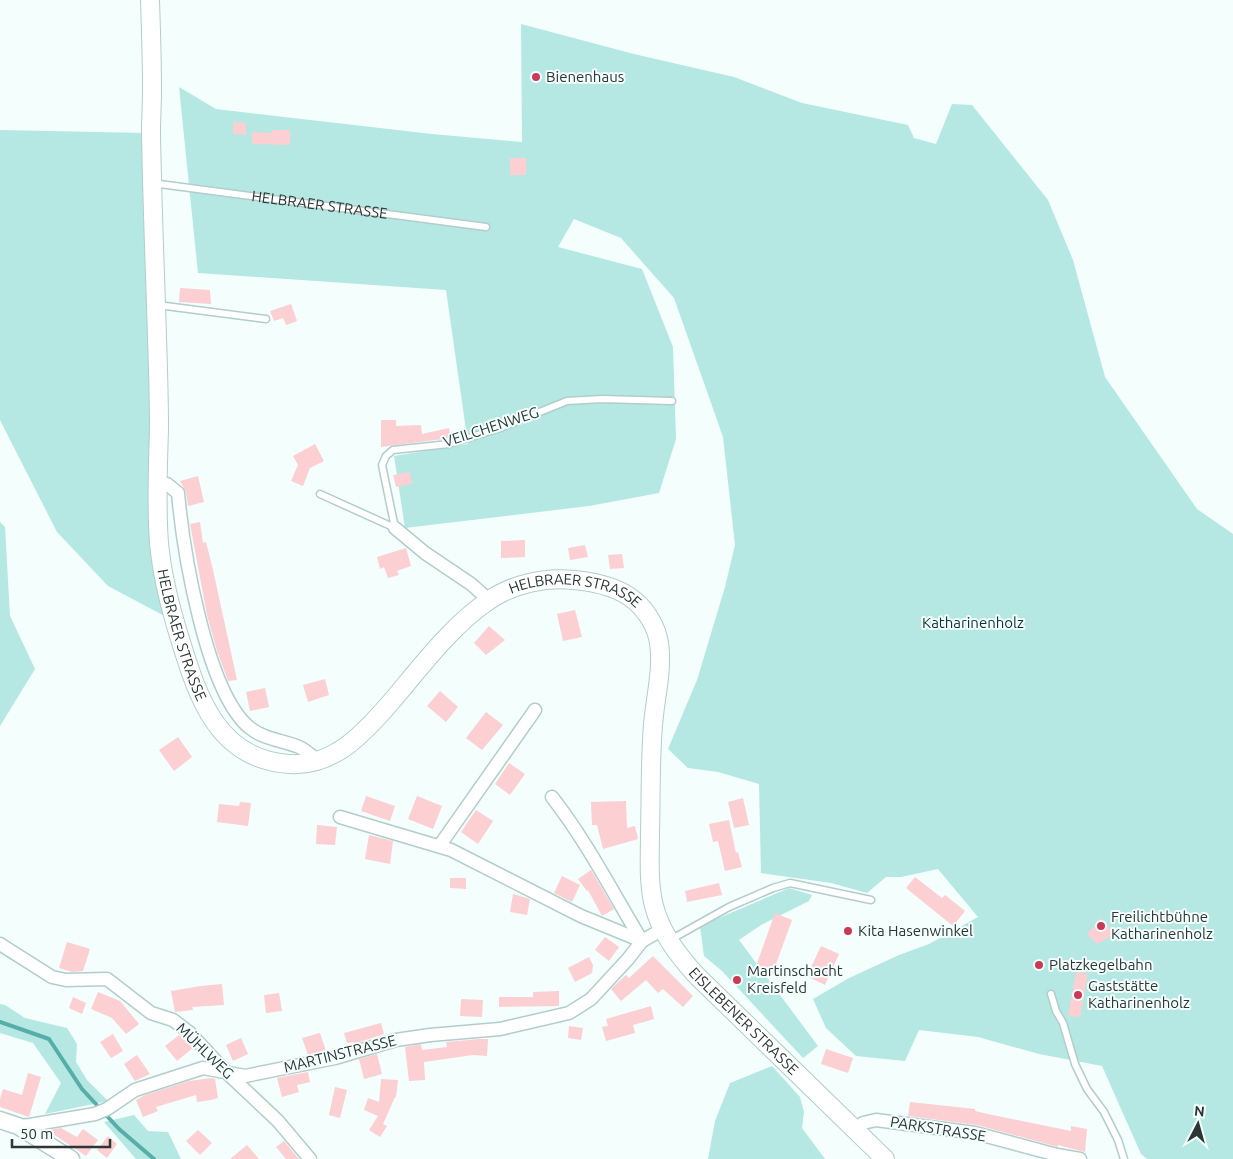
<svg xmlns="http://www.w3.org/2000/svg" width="1233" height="1159" font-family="Ubuntu,sans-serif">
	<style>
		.green { fill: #b5e8e3 }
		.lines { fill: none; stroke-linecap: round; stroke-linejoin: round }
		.stream { stroke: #57aea8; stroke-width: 4 }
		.building { fill: #fccfd2 }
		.service-casing { stroke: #b2cdcb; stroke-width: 9 }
		.minor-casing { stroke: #b2cdcb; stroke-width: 15 }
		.tertiary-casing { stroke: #b2cdcb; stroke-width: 19 }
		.secondary-casing { stroke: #b2cdcb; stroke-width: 20 }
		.service { stroke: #fff; stroke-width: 6 }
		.minor { stroke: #fff; stroke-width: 12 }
		.tertiary { stroke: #fff; stroke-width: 16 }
		.secondary { stroke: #fff; stroke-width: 18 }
		.poi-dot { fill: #ca3a57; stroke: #f3fefd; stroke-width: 2 }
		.labels { text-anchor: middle; stroke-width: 4; stroke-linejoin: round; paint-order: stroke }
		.poi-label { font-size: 15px; fill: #2b3635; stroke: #f3fefd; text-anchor: start }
		.street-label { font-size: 15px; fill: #2b3635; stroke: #f3fefd }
		.park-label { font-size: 15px; fill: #093532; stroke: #f3fefd }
	</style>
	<rect width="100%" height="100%" fill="#f3fefd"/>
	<g class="green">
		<path d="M 521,24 L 634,54 L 734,77 L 802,103 L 908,125 L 914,138 L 936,144 L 952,104 L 972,105 L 1048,200 L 1073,260 L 1105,377 L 1197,509 L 1233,534 L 1233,1159 L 1147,1159 L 1141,1154 L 1102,1066 L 1039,1054 L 978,1037 L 919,1030 L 905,1061 L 856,1056 L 826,1028 L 813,999 L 849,978 L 899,955 L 929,944 L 978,917 L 938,869 L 901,877 L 886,877 L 867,893 L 831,883 L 761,873 L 759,784 L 718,772 L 688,768 L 668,749 L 697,680 L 725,587 L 735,545 L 723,437 L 674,298 L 621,238 L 574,219 L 558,247 L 642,269 L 673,347 L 676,439 L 659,493 L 589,506 L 405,528 L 394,456 L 468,444 L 446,290 L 198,273 L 179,87 L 216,109 L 432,134 L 522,142 Z"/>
		<path d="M 0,130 L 145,133 L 157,483 L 174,621 L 108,586 L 57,532 L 0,420 Z"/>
		<path d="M 0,522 L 5,527 L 10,616 L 35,669 L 0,726 Z"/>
		<path d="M 789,888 L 812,895 L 809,901 L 761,925 L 739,940 L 818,1046 L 803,1058 L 722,971 L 704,956 L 700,926 Z"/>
		<path d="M 0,1004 L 5,1005 L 25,1018 L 67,1028 L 77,1044 L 76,1062 L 87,1080 L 108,1101 L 45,1114 L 61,1083 L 33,1043 L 0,1033 Z"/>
		<path d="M 772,1066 L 800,1097 L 804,1112 L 802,1128 L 825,1159 L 708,1159 L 715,1121 L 730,1083 Z"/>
		<path d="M 134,1115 L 148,1131 L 168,1132 L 181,1159 L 136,1159 L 104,1122 Z"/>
	</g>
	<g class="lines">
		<path class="stream" d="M 0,1022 L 49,1039 L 82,1089 L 119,1129 L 154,1159"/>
	</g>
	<g class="building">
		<path d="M 233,122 L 246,123 L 246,135 L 233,134 Z"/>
		<path d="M 272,130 L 290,130 L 290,145 L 252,144 L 252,132 L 272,133 Z"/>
		<rect x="510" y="158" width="16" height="17"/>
		<path d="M 180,288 L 210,290 L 211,304 L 179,302 Z"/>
		<path d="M 291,304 L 297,321 L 286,325 L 283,318 L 274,321 L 270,311 Z"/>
		<path d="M 381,420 L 396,420 L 396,426 L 421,425 L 422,434 L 449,428 L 451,438 L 381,447 Z"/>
		<path d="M 315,444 L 324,461 L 310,468 L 303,486 L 291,481 L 298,465 L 293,456 Z"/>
		<path d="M 410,472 L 412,484 L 396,487 L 393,475 Z"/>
		<path d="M 198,476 L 204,502 L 188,506 L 186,492 L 180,481 Z"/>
		<path d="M 200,522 L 203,543 L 206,542 L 213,570 L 237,680 L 228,681 L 217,651 L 207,615 L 190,524 Z"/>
		<path d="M 525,540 L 525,557 L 501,558 L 501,541 Z"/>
		<path d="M 585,545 L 588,557 L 570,560 L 568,548 Z"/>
		<path d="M 406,548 L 411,566 L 397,571 L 399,575 L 388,578 L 384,567 L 380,569 L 377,557 Z"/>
		<path d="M 622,554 L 624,568 L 610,569 L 608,555 Z"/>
		<path d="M 575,610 L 582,637 L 563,641 L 557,614 Z"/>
		<path d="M 489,626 L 505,640 L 486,655 L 474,643 Z"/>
		<path d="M 325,679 L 329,695 L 308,702 L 303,685 Z"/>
		<path d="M 265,688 L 269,707 L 250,711 L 246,692 Z"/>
		<path d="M 440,691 L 458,707 L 446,722 L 427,706 Z"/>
		<path d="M 486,712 L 503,725 L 482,750 L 466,738 Z"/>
		<path d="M 178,737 L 192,757 L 174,771 L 159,750 Z"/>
		<path d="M 509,763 L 525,774 L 510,795 L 495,784 Z"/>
		<path d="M 366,796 L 395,806 L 390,821 L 361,811 Z"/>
		<path d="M 417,796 L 442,806 L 433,829 L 408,819 Z"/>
		<path d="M 743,798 L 749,825 L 734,828 L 728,802 Z"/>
		<path d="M 626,801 L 627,828 L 635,826 L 638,839 L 603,849 L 597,825 L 592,825 L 591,802 Z"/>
		<path d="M 240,802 L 251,803 L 248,826 L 217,822 L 219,804 L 239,806 Z"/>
		<path d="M 476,810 L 493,821 L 478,844 L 461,832 Z"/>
		<path d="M 729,820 L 736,853 L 738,852 L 742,867 L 725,871 L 718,841 L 713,842 L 709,824 Z"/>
		<path d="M 317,825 L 337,827 L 335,845 L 316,844 Z"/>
		<path d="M 369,835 L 393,841 L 390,864 L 365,859 Z"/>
		<path d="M 591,870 L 614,909 L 602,916 L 588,890 L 587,891 L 578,879 Z"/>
		<path d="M 562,876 L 580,885 L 572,902 L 554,893 Z"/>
		<path d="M 915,877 L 942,898 L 945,895 L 965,911 L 953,926 L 906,888 Z"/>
		<path d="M 450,878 L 466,878 L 466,889 L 450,888 Z"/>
		<path d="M 719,883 L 722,895 L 687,902 L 685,891 Z"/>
		<path d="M 513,894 L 530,899 L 527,915 L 510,912 Z"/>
		<path d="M 775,913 L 792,920 L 772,975 L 755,969 Z"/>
		<path d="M 1101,918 L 1115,934 L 1097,944 L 1087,934 Z"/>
		<path d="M 605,937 L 619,947 L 609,961 L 595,950 Z"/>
		<path d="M 67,942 L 90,949 L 83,971 L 72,972 L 59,968 Z"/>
		<path d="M 821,946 L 839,954 L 825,985 L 807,976 Z"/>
		<path d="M 653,956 L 693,996 L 683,1007 L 663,989 L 658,993 L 646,980 L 621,1001 L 611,989 L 626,975 L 629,978 Z"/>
		<path d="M 589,957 L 593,965 L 592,973 L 575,982 L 568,968 Z"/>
		<path d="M 1076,972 L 1088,974 L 1080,1017 L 1068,1016 Z"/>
		<path d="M 222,984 L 224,1005 L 192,1007 L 193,1010 L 175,1012 L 171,991 L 201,986 Z"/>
		<path d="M 559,991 L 559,1006 L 499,1007 L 499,997 L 533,997 L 533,992 Z"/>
		<path d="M 98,992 L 120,1001 L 139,1024 L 126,1034 L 112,1018 L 91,1009 Z"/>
		<path d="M 279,993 L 282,1011 L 266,1013 L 264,995 Z"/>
		<path d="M 73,997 L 86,1003 L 82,1014 L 69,1008 Z"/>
		<path d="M 461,999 L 483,1000 L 482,1017 L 460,1016 Z"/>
		<path d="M 651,1006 L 654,1019 L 633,1025 L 635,1033 L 606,1041 L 602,1027 L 608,1026 L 606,1019 Z"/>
		<path d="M 381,1023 L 384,1034 L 354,1044 L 354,1042 L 347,1043 L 344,1033 Z"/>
		<path d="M 569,1026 L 583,1028 L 581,1040 L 568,1038 Z"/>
		<path d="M 320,1033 L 326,1051 L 308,1055 L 302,1038 Z"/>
		<path d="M 113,1034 L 123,1051 L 111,1058 L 100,1042 Z"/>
		<path d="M 179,1035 L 193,1048 L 177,1061 L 165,1046 Z"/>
		<path d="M 241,1038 L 248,1054 L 233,1061 L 226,1045 Z"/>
		<path d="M 479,1039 L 488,1039 L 487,1056 L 473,1055 L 424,1062 L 425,1080 L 409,1081 L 405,1047 L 421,1044 L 422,1050 L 447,1047 L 446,1042 Z"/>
		<path d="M 826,1049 L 853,1058 L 848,1073 L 821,1064 Z"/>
		<path d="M 377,1054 L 382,1074 L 364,1079 L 359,1059 Z"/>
		<path d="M 137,1055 L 150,1074 L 135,1081 L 124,1064 Z"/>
		<path d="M 308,1072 L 310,1082 L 297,1085 L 299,1092 L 282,1097 L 277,1078 Z"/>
		<path d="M 28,1073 L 41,1077 L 29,1117 L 0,1107 L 0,1099 L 3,1089 L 22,1095 Z"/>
		<path d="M 211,1078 L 215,1079 L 218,1098 L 211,1100 L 197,1102 L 196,1095 L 156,1107 L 158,1111 L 143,1117 L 136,1100 L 145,1095 L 189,1081 Z"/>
		<path d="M 381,1079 L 398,1080 L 396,1097 L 395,1097 L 383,1124 L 387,1126 L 380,1137 L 369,1130 L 378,1116 L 364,1110 L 368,1098 L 379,1102 Z"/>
		<path d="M 335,1087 L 347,1090 L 340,1118 L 329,1115 Z"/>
		<path d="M 910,1102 L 975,1109 L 975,1111 L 997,1116 L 1071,1131 L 1071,1126 L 1087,1129 L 1085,1152 L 1058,1145 L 1058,1147 L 977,1125 L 908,1116 Z"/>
		<path d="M 61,1128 L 77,1137 L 83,1129 L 98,1140 L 86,1156 L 47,1130 Z"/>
		<path d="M 198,1130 L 212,1143 L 200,1155 L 186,1141 Z"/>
		<path d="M 108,1136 L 117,1144 L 107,1158 L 97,1150 Z"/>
		<path d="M 284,1141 L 299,1159 L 286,1159 L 276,1147 Z"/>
		<path d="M 247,1145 L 259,1159 L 230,1159 Z"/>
	</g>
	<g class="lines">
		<g class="service-casing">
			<g id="service">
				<path id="s1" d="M 152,183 L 486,227"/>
				<path d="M 158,305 L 266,319"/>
				<path d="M 320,494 L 395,528"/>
				<path d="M 395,528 L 382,465 L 386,456 L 393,450 L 449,444 L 500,428 L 567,401 L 602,399 L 672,401"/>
				<path d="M 670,940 L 729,907 L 773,888 L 790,883 L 871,900"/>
				<path d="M 1051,994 L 1056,1011 L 1063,1023 L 1075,1064 L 1087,1089 L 1104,1112 L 1118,1140 L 1124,1159"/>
			</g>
		</g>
		<g class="minor-casing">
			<g id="minor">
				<path d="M 157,483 L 167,484 L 178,493 C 183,549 206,693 250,728 C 265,740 283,740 299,747 C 306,750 312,756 318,761"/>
				<path d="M 395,528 L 425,553 L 471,584 L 489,600"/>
				<path d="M 552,797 C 587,842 613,893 642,941"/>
				<path d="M 340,817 L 451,850 L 581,916 L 642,941"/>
				<path d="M 440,845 L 535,710"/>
				<path d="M 0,944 L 52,977 L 66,980 L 107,979 L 151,1013 L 173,1020 L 190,1033 L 226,1072 L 278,1121 L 310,1159"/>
				<path d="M 18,1126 L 30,1125 L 95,1114 L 107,1109 L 135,1090 L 203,1068 L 245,1076 L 335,1058 L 396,1040 L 430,1035 L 500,1029 L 569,1013 L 591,999 L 628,959 L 642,941 L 663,929"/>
				<path d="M 855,1130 L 863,1123 L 876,1120 L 975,1133 L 1057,1155 L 1080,1159"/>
			</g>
		</g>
		<g class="tertiary-casing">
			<path id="tertiary" d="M 0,1120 L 18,1126 L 71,1159"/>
		</g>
		<g class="secondary-casing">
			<g id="secondary">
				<path id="s2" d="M 150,0 C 151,30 152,60 152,90 C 152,104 151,118 151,132 C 152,200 155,269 157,337 C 158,367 159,397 159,428 C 158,466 156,504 159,543 C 162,576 170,607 180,639 C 198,698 218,760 290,764 C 334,767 365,732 391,702 C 419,669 452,625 488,601 C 512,584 545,577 574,580 C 595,582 619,587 635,601 C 647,611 657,628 659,643 C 663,670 655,698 653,725 C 650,761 651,796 650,832 C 650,856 648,883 654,906 C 661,933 678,955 696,975 L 885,1159"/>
			</g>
		</g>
		<use href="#service" class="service"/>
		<use href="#minor" class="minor"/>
		<use href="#tertiary" class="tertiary"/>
		<use href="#secondary" class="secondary"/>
	</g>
	<g class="poi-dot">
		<circle cx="536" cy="77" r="5"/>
		<circle cx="1101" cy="926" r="5"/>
		<circle cx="848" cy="931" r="5"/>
		<circle cx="1039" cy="965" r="5"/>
		<circle cx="737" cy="980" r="5"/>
		<circle cx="1078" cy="995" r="5"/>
	</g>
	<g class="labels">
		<g class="poi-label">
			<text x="546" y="82">Bienenhaus</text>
			<text x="1111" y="922">Freilichtbühne<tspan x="1111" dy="17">Katharinenholz</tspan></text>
			<text x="858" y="936">Kita Hasenwinkel</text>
			<text x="1049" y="970">Platzkegelbahn</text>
			<text x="747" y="976">Martinschacht<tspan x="747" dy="17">Kreisfeld</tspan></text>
			<text x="1088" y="991">Gaststätte<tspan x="1088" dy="17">Katharinenholz</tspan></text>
		</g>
		<g class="street-label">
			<text dy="5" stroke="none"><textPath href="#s1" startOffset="169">HELBRAER STRASSE</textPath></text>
			<text transform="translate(491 427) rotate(-18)" y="5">VEILCHENWEG</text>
			<text dy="5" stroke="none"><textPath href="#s2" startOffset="1178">HELBRAER STRASSE</textPath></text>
			<text dy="5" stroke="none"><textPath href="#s2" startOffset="638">HELBRAER STRASSE</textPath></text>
			<text dy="5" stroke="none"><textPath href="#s2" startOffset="1702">EISLEBENER STRASSE</textPath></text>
			<text transform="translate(205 1051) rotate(44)" y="5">MÜHLWEG</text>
			<text transform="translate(340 1054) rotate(-14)" y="5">MARTINSTRASSE</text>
			<text transform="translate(938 1129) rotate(9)" y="5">PARKSTRASSE</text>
		</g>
		<g class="park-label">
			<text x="973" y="628">Katharinenholz</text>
		</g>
	</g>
	<g transform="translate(1198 1124) rotate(6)" stroke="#f3fefd" stroke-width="4" paint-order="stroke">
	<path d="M0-4L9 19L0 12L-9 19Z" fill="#2b3635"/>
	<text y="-8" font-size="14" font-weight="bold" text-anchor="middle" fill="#2b3635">N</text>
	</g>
	<path d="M12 1139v8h98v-8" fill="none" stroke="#2b3635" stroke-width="2.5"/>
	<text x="20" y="1139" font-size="15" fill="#2b3635" stroke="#f3fefd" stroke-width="4" paint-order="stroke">50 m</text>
</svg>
